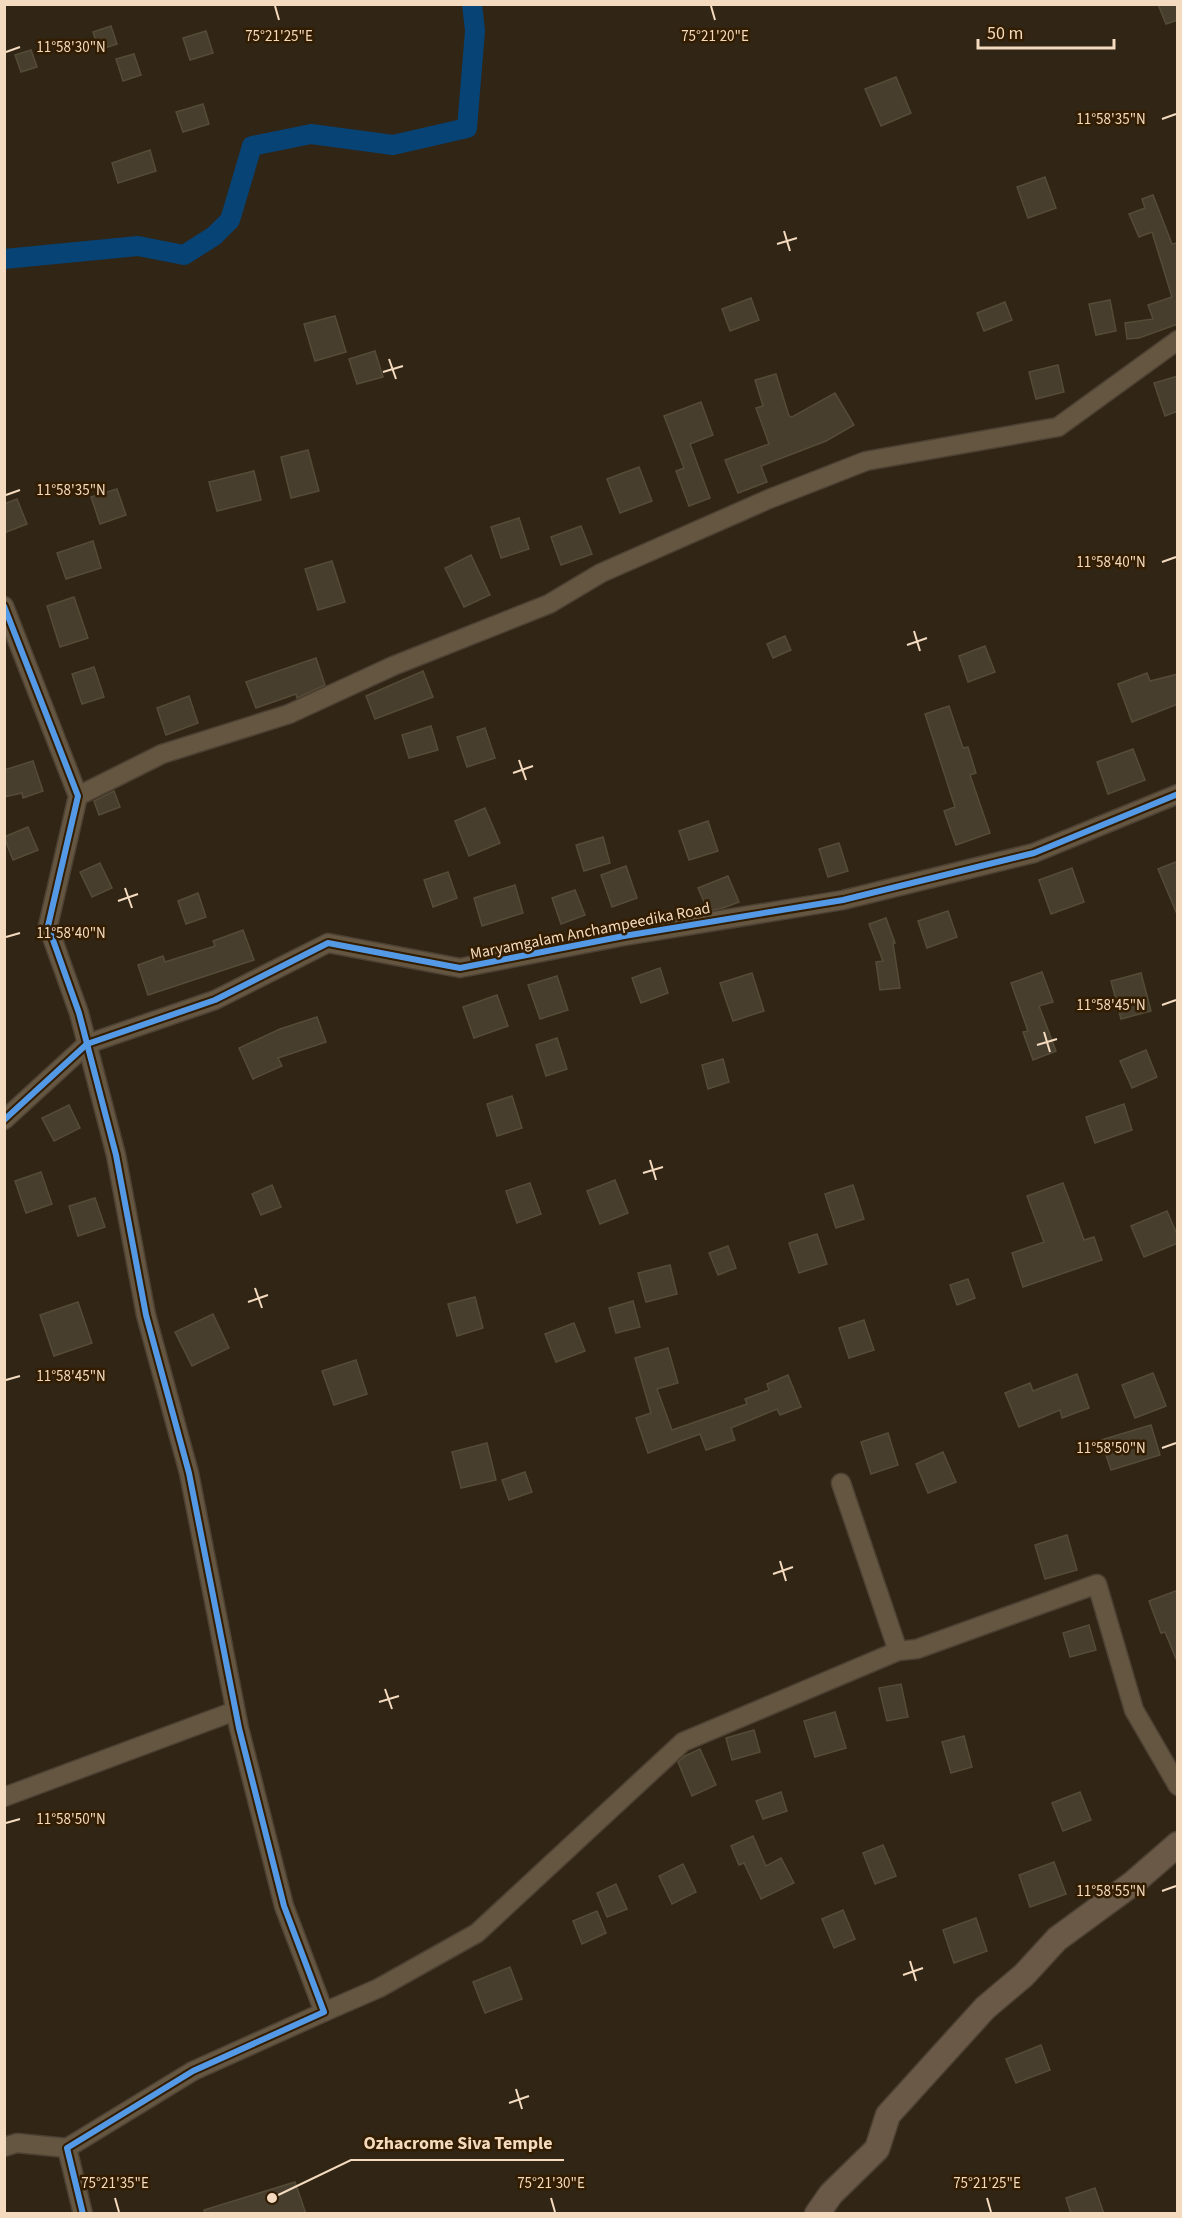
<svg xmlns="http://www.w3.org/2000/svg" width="1182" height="2218" font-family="'Source Sans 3',sans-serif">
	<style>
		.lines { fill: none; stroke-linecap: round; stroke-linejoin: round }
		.canal { stroke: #074375; stroke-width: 20 }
		.building { fill: #473e2e; stroke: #554c37; stroke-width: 1.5 }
		.street-casing { stroke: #4c4133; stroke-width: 21 }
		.secondary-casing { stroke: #4c4133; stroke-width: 27 }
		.street { stroke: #655641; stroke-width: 18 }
		.secondary { stroke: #6a5947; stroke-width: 24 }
		.cycleway-casing { stroke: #331d00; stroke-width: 10 }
		.cycleway { stroke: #5399e6; stroke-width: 6 }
		.ticks { fill: none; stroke: #f4dbbf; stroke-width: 2 }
		.labels { text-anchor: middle; stroke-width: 5; stroke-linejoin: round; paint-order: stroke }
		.street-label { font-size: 16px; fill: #f4dbbf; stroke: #331d00 }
		.ticks-label { font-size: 15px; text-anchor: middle; fill: #f4dbbf; stroke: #331d00; stroke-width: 5; stroke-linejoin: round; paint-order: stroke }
		.leader { fill: none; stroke: #f4dbbf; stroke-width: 2 }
		.callout-dot { fill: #f4dbbf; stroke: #331d00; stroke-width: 2 }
		.callout-label { font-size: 18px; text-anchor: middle; font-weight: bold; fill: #f4dbbf; stroke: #331d00; stroke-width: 5; stroke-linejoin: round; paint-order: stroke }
	</style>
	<rect width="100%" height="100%" fill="#312515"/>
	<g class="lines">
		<path class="canal" d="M 4,259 L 138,246 L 184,255 L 214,236 L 230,220 L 252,146 L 311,134 L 393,145 L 467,128 L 475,31 L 472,4"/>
	</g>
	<g class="building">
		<path d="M 1158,4 L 1178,4 L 1178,20 L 1166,24 Z"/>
		<path d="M 111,26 L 117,44 L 99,50 L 93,32 Z"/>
		<path d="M 206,31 L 213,53 L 190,60 L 183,38 Z"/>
		<path d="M 31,50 L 37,67 L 21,72 L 15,55 Z"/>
		<path d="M 134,54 L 141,75 L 123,81 L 116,59 Z"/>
		<path d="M 896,77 L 911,113 L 881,126 L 865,89 Z"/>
		<path d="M 203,104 L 209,124 L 183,132 L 176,112 Z"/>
		<path d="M 150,150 L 156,171 L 118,183 L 112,163 Z"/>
		<path d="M 1045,177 L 1056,208 L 1028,218 L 1017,187 Z"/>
		<path d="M 1153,195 L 1172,244 L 1178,243 L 1178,324 L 1139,338 L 1127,339 L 1125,323 L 1153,319 L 1148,305 L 1172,297 L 1152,232 L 1139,237 L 1129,214 L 1145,208 L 1142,199 Z"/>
		<path d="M 751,298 L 759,320 L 730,331 L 722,309 Z"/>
		<path d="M 1110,300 L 1116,331 L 1096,335 L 1089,304 Z"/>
		<path d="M 1005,302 L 1012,320 L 984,331 L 977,313 Z"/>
		<path d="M 335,316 L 346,352 L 315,361 L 304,324 Z"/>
		<path d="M 375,351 L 383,377 L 357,384 L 349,359 Z"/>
		<path d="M 1058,365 L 1064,392 L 1036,399 L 1029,372 Z"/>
		<path d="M 776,374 L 789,416 L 792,417 L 835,393 L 854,425 L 826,441 L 761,466 L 767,482 L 738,493 L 725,460 L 769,444 L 756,408 L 763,406 L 755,380 Z"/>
		<path d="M 1178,376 L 1178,411 L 1165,416 L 1154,383 Z"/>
		<path d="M 701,402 L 713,435 L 690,444 L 710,498 L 689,506 L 676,471 L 684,468 L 664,416 Z"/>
		<path d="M 308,450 L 319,491 L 291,498 L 281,457 Z"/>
		<path d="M 639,467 L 652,501 L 620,513 L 607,479 Z"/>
		<path d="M 254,471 L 261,500 L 217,511 L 209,482 Z"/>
		<path d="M 117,489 L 126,515 L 100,524 L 91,497 Z"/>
		<path d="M 17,499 L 27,524 L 4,533 L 4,504 Z"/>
		<path d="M 519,518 L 529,549 L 501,558 L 491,527 Z"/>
		<path d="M 581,526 L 592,554 L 561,565 L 551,537 Z"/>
		<path d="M 93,541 L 101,568 L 66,579 L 57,553 Z"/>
		<path d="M 471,555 L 490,595 L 464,607 L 445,568 Z"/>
		<path d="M 332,561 L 345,602 L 318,610 L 305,569 Z"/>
		<path d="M 74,597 L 88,638 L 60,647 L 47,606 Z"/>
		<path d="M 785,636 L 791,650 L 773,658 L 767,644 Z"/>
		<path d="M 985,646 L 995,672 L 968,682 L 959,656 Z"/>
		<path d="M 316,658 L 325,685 L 297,698 L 296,694 L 256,708 L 246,682 Z"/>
		<path d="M 94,667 L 104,697 L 82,704 L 72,674 Z"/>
		<path d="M 423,671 L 433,697 L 375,719 L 366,696 Z"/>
		<path d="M 1147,673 L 1150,681 L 1178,674 L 1178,704 L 1132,722 L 1118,684 Z"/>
		<path d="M 189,696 L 198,723 L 166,735 L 157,708 Z"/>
		<path d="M 949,706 L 963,748 L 968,747 L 976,773 L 970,775 L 990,833 L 956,845 L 944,811 L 955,807 L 925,714 Z"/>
		<path d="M 431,726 L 438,750 L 409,758 L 402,735 Z"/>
		<path d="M 485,728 L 495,758 L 467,767 L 457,737 Z"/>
		<path d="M 1133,749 L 1145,780 L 1108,794 L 1097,762 Z"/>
		<path d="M 33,761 L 43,791 L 23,798 L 22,793 L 4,797 L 4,770 Z"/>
		<path d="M 114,791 L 120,807 L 99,815 L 94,801 Z"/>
		<path d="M 485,808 L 500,843 L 469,856 L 455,821 Z"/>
		<path d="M 708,821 L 718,851 L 689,860 L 679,831 Z"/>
		<path d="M 28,827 L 38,850 L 13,860 L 4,837 Z"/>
		<path d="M 603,837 L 610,863 L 584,871 L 576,845 Z"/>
		<path d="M 839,843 L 848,871 L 828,877 L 819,849 Z"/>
		<path d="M 1178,861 L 1178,914 L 1177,914 L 1158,869 Z"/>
		<path d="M 100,863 L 112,888 L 92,897 L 80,872 Z"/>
		<path d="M 626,866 L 637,898 L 612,907 L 601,875 Z"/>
		<path d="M 1072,868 L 1084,902 L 1051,914 L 1039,880 Z"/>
		<path d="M 448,872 L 457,898 L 433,907 L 424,880 Z"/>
		<path d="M 728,876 L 739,902 L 723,908 L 708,911 L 698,888 Z"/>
		<path d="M 515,885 L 523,913 L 482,926 L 474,898 Z"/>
		<path d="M 575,890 L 585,915 L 561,924 L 552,898 Z"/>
		<path d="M 198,893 L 206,917 L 186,924 L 178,901 Z"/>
		<path d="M 948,911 L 957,937 L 927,948 L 918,921 Z"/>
		<path d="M 886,918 L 895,943 L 893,943 L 900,988 L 880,990 L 876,962 L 883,961 L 869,924 Z"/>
		<path d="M 243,930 L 254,960 L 148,995 L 138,965 L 163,956 L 165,962 L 215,946 L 213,941 Z"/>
		<path d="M 660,968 L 668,993 L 641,1003 L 632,978 Z"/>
		<path d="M 1042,972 L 1053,1002 L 1039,1006 L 1056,1051 L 1033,1060 L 1023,1032 L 1028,1031 L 1011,983 Z"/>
		<path d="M 752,973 L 764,1011 L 733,1021 L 720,983 Z"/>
		<path d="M 1141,973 L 1151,1011 L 1121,1019 L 1111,981 Z"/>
		<path d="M 557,976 L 568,1010 L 540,1019 L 528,985 Z"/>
		<path d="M 497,995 L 508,1026 L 474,1038 L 463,1007 Z"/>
		<path d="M 317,1017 L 326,1042 L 278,1058 L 282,1066 L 253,1079 L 239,1048 L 280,1029 Z"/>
		<path d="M 557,1038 L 567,1069 L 546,1076 L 536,1045 Z"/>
		<path d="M 1146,1050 L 1157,1077 L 1132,1088 L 1120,1061 Z"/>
		<path d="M 723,1059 L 729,1082 L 708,1089 L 702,1065 Z"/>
		<path d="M 512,1096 L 522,1128 L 497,1136 L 487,1104 Z"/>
		<path d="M 1124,1104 L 1132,1130 L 1095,1143 L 1086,1117 Z"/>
		<path d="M 69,1105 L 80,1128 L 54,1141 L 42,1118 Z"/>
		<path d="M 41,1172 L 52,1204 L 26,1213 L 15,1181 Z"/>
		<path d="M 615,1180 L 628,1213 L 600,1224 L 587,1191 Z"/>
		<path d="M 530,1183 L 541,1214 L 517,1223 L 506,1191 Z"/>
		<path d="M 1063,1183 L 1084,1240 L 1094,1237 L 1102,1260 L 1023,1287 L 1012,1253 L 1044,1242 L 1027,1196 Z"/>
		<path d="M 272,1185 L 281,1207 L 261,1215 L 252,1194 Z"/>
		<path d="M 853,1185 L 864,1219 L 836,1228 L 825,1194 Z"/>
		<path d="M 95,1198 L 105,1227 L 78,1236 L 69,1206 Z"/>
		<path d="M 1167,1211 L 1178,1237 L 1178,1243 L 1144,1257 L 1131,1226 Z"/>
		<path d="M 817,1234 L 827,1264 L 799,1273 L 789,1243 Z"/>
		<path d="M 728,1246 L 736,1268 L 718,1275 L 709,1253 Z"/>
		<path d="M 670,1265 L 677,1294 L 646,1302 L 638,1273 Z"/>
		<path d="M 968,1279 L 975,1298 L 957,1305 L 950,1285 Z"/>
		<path d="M 475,1297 L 483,1328 L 457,1336 L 448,1304 Z"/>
		<path d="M 633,1301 L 640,1327 L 616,1333 L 609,1308 Z"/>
		<path d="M 78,1302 L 92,1343 L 54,1356 L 40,1315 Z"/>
		<path d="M 213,1314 L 229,1348 L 192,1366 L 175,1332 Z"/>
		<path d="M 864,1320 L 874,1350 L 849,1358 L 839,1328 Z"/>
		<path d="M 574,1323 L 585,1351 L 556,1362 L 545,1334 Z"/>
		<path d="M 668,1348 L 678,1383 L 657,1389 L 672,1430 L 747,1404 L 745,1399 L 769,1390 L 767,1384 L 788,1375 L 801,1407 L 780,1415 L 777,1409 L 731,1428 L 735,1440 L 706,1450 L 700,1434 L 648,1453 L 636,1418 L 651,1413 L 635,1358 Z"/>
		<path d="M 356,1360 L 367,1394 L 334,1405 L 322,1371 Z"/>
		<path d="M 1153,1373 L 1166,1406 L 1135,1418 L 1122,1385 Z"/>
		<path d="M 1077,1374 L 1089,1408 L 1062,1418 L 1060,1410 L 1019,1427 L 1005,1393 L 1030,1383 L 1033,1391 Z"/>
		<path d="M 1151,1425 L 1160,1455 L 1111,1470 L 1101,1440 Z"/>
		<path d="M 888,1433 L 898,1465 L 871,1474 L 861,1442 Z"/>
		<path d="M 487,1443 L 496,1480 L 461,1488 L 452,1452 Z"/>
		<path d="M 943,1452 L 956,1482 L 928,1493 L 916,1464 Z"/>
		<path d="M 525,1472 L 532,1492 L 509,1500 L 502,1480 Z"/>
		<path d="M 1067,1535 L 1077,1570 L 1045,1579 L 1035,1545 Z"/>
		<path d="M 1178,1590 L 1178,1661 L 1177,1661 L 1165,1632 L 1161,1633 L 1149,1601 Z"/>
		<path d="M 1089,1625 L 1096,1650 L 1070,1657 L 1063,1633 Z"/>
		<path d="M 901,1684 L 908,1717 L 887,1721 L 879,1688 Z"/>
		<path d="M 835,1712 L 846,1748 L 815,1757 L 804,1721 Z"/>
		<path d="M 754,1730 L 760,1752 L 732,1760 L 726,1738 Z"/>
		<path d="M 964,1736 L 972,1767 L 951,1773 L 942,1742 Z"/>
		<path d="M 700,1749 L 716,1785 L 692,1796 L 678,1762 L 685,1756 Z"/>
		<path d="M 781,1792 L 787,1811 L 763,1819 L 756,1801 Z"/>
		<path d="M 1080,1792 L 1091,1820 L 1063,1831 L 1052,1803 Z"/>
		<path d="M 753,1836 L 766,1866 L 781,1858 L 794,1883 L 761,1899 L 744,1863 L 739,1865 L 731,1846 Z"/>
		<path d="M 883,1845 L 896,1876 L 875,1884 L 863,1853 Z"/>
		<path d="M 1054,1862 L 1066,1894 L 1030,1907 L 1019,1875 Z"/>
		<path d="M 683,1864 L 696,1892 L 672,1904 L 659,1876 Z"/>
		<path d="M 616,1884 L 627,1909 L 607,1917 L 597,1893 Z"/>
		<path d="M 843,1910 L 855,1939 L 834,1948 L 822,1919 Z"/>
		<path d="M 597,1911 L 606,1933 L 582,1944 L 573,1921 Z"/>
		<path d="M 976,1918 L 987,1951 L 954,1963 L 943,1930 Z"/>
		<path d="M 510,1967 L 522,1999 L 485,2013 L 473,1982 Z"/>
		<path d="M 1041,2045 L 1050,2070 L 1016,2083 L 1006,2059 Z"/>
		<path d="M 295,2182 L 306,2214 L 205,2214 L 204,2210 Z"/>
		<path d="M 1095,2188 L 1104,2214 L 1071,2214 L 1066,2198 Z"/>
	</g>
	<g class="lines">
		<g class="street-casing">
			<g id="street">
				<path d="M 4,606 L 78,796 L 48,926 L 79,1013 L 116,1155 L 146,1315 L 189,1473 L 239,1728 L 284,1906 L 324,2012 L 193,2071 L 67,2148 L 83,2214"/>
				<path d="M 78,796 L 162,754 L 289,714 L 393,666 L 549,604 L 601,573 L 769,499 L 866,461 L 1058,427 L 1178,340"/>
				<path d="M 4,1120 L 87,1044 L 215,1000 L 328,943 L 460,968 L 624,936 L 843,900 L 1034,853 L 1178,794"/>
				<path d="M 841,1483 L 898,1651"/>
				<path d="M 4,1797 L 235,1711"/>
				<path d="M 324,2012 L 379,1988 L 477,1933 L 683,1742 L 898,1651 L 917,1649 L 1097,1584 L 1134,1710 L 1178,1786"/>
				<path d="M 4,2147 L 17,2143 L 67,2148"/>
			</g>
		</g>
		<g class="secondary-casing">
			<path id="secondary" d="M 817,2214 L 831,2194 L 877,2149 L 888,2115 L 985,2008 L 1024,1975 L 1057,1939 L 1132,1884 L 1178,1844"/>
		</g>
		<use href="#street" class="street"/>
		<use href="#secondary" class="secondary"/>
		<g class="cycleway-casing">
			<g id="cycleway">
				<path d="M 4,606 L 78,796 L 48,926 L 79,1013 L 116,1155 L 146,1315 L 189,1473 L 239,1728 L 284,1906 L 324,2012 L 193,2071 L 67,2148 L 83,2214"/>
				<path d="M 4,1120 L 87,1044 L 215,1000 L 328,943 L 460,968 L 624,936 L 843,900 L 1034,853 L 1178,794"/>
			</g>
		</g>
		<use href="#cycleway" class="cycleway"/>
	</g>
	<path class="ticks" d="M 275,6 L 279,20M 711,6 L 715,20M 6,52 L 20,47M 1162,119 L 1176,114M 784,231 L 790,251M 777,244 L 797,238M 389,359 L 396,379M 383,372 L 403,366M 6,495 L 20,490M 1162,562 L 1176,557M 914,631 L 920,651M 907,645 L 927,638M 519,760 L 526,780M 513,773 L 533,766M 125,888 L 132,908M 118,901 L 138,894M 6,937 L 20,933M 1162,1005 L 1176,1000M 1044,1032 L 1050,1052M 1037,1045 L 1057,1039M 650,1160 L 656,1180M 643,1173 L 663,1167M 255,1288 L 262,1308M 248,1302 L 268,1295M 6,1380 L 20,1376M 1162,1448 L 1176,1443M 780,1561 L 786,1581M 773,1574 L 793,1567M 385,1689 L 392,1709M 379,1702 L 399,1696M 6,1823 L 20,1819M 1162,1891 L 1176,1886M 910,1961 L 916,1981M 903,1975 L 923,1968M 516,2089 L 522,2109M 509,2103 L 529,2096M 115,2198 L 119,2212M 551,2198 L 555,2212M 987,2198 L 991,2212"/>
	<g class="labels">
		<g class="street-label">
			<text transform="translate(590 930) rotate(-11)" y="6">Maryamgalam Anchampeedika Road</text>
		</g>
	</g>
	<g class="ticks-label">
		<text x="279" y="41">75°21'25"E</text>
		<text x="715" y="41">75°21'20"E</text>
		<text x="71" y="52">11°58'30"N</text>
		<text x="1111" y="124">11°58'35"N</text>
		<text x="71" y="495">11°58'35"N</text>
		<text x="1111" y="567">11°58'40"N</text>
		<text x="71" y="938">11°58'40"N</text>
		<text x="1111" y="1010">11°58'45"N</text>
		<text x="71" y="1381">11°58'45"N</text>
		<text x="1111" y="1453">11°58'50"N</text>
		<text x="71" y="1824">11°58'50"N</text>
		<text x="1111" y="1896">11°58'55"N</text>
		<text x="115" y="2188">75°21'35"E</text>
		<text x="551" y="2188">75°21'30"E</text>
		<text x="987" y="2188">75°21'25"E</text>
	</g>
	<path class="leader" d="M272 2198L351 2160H564"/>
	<circle class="callout-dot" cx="272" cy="2198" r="6"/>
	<g class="callout-label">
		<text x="458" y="2149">Ozhacrome Siva Temple</text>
	</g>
	<rect width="1182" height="2218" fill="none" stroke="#f4dbbf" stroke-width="12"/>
	<path d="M978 39v9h136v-9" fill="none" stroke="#f4dbbf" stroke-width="3"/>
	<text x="987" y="39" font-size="18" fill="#f4dbbf" stroke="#331d00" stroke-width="4.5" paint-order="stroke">50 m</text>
</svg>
